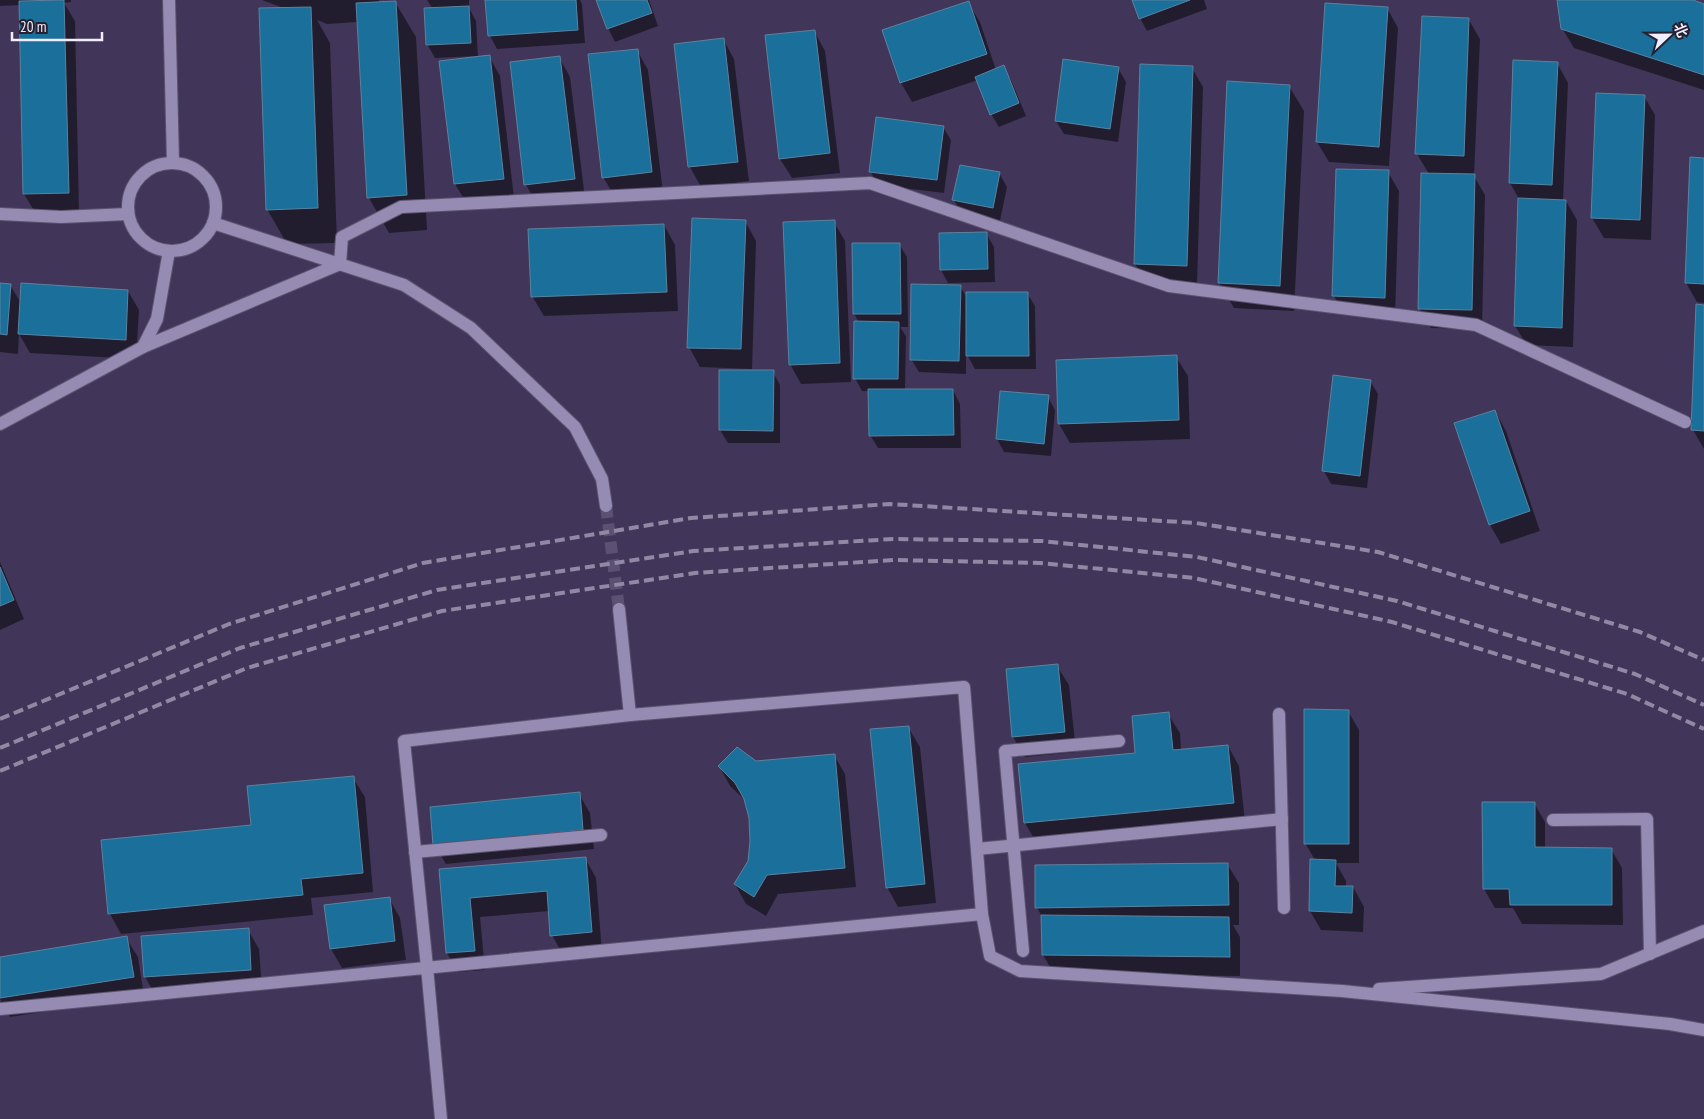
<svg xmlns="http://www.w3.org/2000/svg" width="1704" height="1119" font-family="'PT Sans Narrow','Noto Sans SC',sans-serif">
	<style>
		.shadow { fill: #0007 }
		.building { fill: #1a6f9b; stroke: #5b839e }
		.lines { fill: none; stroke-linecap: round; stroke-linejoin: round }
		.minor-tunnel { stroke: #5b5172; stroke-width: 12; stroke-dasharray: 12 6; stroke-linecap: butt }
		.minor-casing { stroke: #5c536f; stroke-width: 14 }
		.minor { stroke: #968bb3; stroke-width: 12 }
		.rail { stroke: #9188a4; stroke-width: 4; stroke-dasharray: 10 5; stroke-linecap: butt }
	</style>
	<rect width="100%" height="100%" fill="#413659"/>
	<g class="shadow">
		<path d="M 0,0 L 71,0 L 71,2 L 64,3 L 75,21 L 79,212 L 36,214 L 24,194 L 20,5 L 0,6 Z"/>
		<path d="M 262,0 L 379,0 L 379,3 L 395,2 L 416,37 L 427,230 L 389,233 L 369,198 L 358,22 L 327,24 L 317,20 L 330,43 L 337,243 L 287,244 L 267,209 L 286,9 Z"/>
		<path d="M 427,0 L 469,0 L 469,8 L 476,21 L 478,58 L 489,56 L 500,76 L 514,198 L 467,204 L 455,184 L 440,62 L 476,58 L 476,56 L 435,58 L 427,44 L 433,9 Z"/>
		<path d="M 487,0 L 580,0 L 582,4 L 585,43 L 497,49 L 490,36 Z"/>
		<path d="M 598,0 L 649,0 L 658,26 L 615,42 L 608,28 Z"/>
		<path d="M 1133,0 L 1204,0 L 1207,9 L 1147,31 L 1140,18 Z"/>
		<path d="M 1558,0 L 1689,0 L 1704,6 L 1704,90 L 1574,48 L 1562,28 Z"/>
		<path d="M 968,3 L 980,22 L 996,70 L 1003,67 L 1011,80 L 1026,116 L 999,127 L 991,114 L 978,80 L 912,102 L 901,83 Z"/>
		<path d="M 1387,8 L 1398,28 L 1389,166 L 1329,162 L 1317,142 Z"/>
		<path d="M 1469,20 L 1480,39 L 1474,176 L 1485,195 L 1482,329 L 1431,328 L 1419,308 L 1429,174 L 1417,154 Z"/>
		<path d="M 814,31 L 825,51 L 840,173 L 792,178 L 780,159 L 766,36 Z"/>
		<path d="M 723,39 L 734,59 L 749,181 L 701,187 L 690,167 L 675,45 Z"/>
		<path d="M 637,50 L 648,70 L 663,192 L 615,197 L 603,177 Z"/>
		<path d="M 559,57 L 570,77 L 585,198 L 537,204 L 526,185 Z"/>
		<path d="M 1557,63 L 1568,83 L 1563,201 L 1566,201 L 1577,220 L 1573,347 L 1527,345 L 1515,326 L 1519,199 L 1510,183 Z"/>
		<path d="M 1118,68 L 1126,82 L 1118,142 L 1064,134 L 1056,121 Z"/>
		<path d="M 1192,68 L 1203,87 L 1197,285 L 1146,283 L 1135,264 Z"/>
		<path d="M 1289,86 L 1304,111 L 1294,311 L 1234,308 L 1219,283 Z"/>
		<path d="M 1597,94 L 1644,96 L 1655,115 L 1651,240 L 1604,238 L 1592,218 Z"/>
		<path d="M 943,127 L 951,140 L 944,193 L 878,185 L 870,171 Z"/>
		<path d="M 1704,159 L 1704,303 L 1697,302 L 1686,283 Z"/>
		<path d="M 1388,172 L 1399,191 L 1395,317 L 1345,315 L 1334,296 Z"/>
		<path d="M 999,173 L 1007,187 L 1000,221 L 961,213 L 954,200 Z"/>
		<path d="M 745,221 L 756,241 L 752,369 L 700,367 L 689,347 Z"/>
		<path d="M 834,222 L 845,241 L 851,382 L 801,384 L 790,364 Z"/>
		<path d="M 664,225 L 675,245 L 678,311 L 544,316 L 532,296 Z"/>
		<path d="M 986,233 L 994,247 L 995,282 L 948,283 L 941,270 Z"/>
		<path d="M 853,244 L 899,244 L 907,257 L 908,327 L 900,327 L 906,336 L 905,390 L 953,390 L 960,404 L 961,448 L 878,448 L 870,435 L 870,391 L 862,391 L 855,378 L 859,322 L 854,314 Z"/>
		<path d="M 0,284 L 10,285 L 21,303 L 128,291 L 139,310 L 136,359 L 30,353 L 19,334 L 18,354 L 0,352 Z"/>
		<path d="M 960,286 L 967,298 L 1027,293 L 1035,306 L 1036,369 L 975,369 L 966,353 L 966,374 L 919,372 L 911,359 Z"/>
		<path d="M 1704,306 L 1704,449 L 1693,430 Z"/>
		<path d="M 1176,357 L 1188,376 L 1190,439 L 1070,443 L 1059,424 Z"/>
		<path d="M 773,372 L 780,385 L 780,443 L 728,443 L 720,430 Z"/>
		<path d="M 1370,381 L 1378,394 L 1367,488 L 1331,484 L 1324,471 Z"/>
		<path d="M 1048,397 L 1055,410 L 1051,456 L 1004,452 L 997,439 Z"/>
		<path d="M 1495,411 L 1506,431 L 1540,531 L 1501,544 L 1490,525 L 1455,424 Z"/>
		<path d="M 0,562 L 24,619 L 0,630 Z"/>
		<path d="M 1057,666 L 1069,685 L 1076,752 L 1025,757 L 1013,737 L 1007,670 Z"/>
		<path d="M 1348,711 L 1359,730 L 1359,863 L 1336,863 L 1346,881 L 1346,887 L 1353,887 L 1364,907 L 1363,932 L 1321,930 L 1310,911 L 1315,860 L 1305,843 Z"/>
		<path d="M 1168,714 L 1180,733 L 1181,751 L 1228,746 L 1239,766 L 1245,822 L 1036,842 L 1025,823 L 1137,754 Z"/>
		<path d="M 908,727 L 920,747 L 936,903 L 898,907 L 887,887 Z"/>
		<path d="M 834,755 L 845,774 L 856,887 L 778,894 L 766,916 L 746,904 L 735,884 L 749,861 L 752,841 L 750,817 L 746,801 L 730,786 L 719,766 Z"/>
		<path d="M 353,778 L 365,797 L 373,892 L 311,898 L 313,915 L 121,934 L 110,914 L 102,841 L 252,826 Z"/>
		<path d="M 579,794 L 590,813 L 594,849 L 446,864 L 434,844 Z"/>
		<path d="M 1534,803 L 1545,822 L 1545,849 L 1611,849 L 1622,868 L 1623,925 L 1522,924 L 1513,908 L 1495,908 L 1484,889 Z"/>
		<path d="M 585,858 L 596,878 L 602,952 L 563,955 L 552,935 L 550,911 L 480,917 L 485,970 L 458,972 L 447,953 L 440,871 Z"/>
		<path d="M 1227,864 L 1239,883 L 1239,925 L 1233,925 L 1240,937 L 1240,976 L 1054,974 L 1043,955 L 1043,918 L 1037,908 Z"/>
		<path d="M 389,898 L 400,918 L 406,960 L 342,968 L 331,949 Z"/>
		<path d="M 248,930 L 259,949 L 262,989 L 156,996 L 145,977 Z"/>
		<path d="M 126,938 L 138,957 L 144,996 L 10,1017 L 0,999 L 0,958 Z"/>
	</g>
	<g class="building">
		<path d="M 64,0 L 69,193 L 23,194 L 19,1 Z"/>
		<path d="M 485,0 L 576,0 L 578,30 L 488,36 Z"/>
		<path d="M 596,0 L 647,0 L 652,13 L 607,29 Z"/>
		<path d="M 1132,0 L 1190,0 L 1139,19 Z"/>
		<path d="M 1557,0 L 1693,0 L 1704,4 L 1704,75 L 1561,29 Z"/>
		<path d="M 396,1 L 407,195 L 367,198 L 356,3 Z"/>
		<path d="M 969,1 L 987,54 L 900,83 L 882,30 Z"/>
		<path d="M 1325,3 L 1388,7 L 1379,147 L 1316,142 Z"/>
		<path d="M 469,6 L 471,43 L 426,45 L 424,8 Z"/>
		<path d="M 311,7 L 318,208 L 266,210 L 259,8 Z"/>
		<path d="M 1422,16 L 1469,18 L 1464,156 L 1415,154 Z"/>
		<path d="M 815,30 L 830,153 L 779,159 L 765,35 Z"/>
		<path d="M 724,38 L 738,162 L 688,167 L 674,44 Z"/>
		<path d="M 638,49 L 652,172 L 602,178 L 588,54 Z"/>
		<path d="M 490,55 L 504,179 L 454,184 L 439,61 Z"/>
		<path d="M 560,56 L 575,179 L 524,185 L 510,62 Z"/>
		<path d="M 1063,59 L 1119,67 L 1110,129 L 1055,121 Z"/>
		<path d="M 1513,60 L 1558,62 L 1552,185 L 1509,183 Z"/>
		<path d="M 1140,64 L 1193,66 L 1187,266 L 1134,264 Z"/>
		<path d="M 1004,65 L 1019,103 L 990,115 L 975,77 Z"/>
		<path d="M 1227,81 L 1290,85 L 1280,286 L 1218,283 Z"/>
		<path d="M 1596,93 L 1645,95 L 1640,220 L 1591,218 Z"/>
		<path d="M 876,117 L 944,126 L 937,180 L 869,172 Z"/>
		<path d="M 1690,157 L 1704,158 L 1704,284 L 1685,283 Z"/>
		<path d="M 960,165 L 1000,172 L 993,208 L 952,200 Z"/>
		<path d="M 1336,169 L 1389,170 L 1385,298 L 1332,296 Z"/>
		<path d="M 1421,173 L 1475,174 L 1472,310 L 1418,309 Z"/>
		<path d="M 1518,198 L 1566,200 L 1562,328 L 1514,326 Z"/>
		<path d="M 692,218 L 746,220 L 741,349 L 687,348 Z"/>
		<path d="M 835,220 L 840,363 L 789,365 L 783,222 Z"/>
		<path d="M 664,224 L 667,292 L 531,297 L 528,229 Z"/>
		<path d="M 987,232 L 988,269 L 940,270 L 939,233 Z"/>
		<path d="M 852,243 L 900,243 L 901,314 L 853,314 Z"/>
		<path d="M 0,283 L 11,284 L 7,335 L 0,334 Z"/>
		<path d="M 21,283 L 128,290 L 126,340 L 18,334 Z"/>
		<path d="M 911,284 L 961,285 L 959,361 L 910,360 Z"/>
		<path d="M 966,292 L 1028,292 L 1029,356 L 966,356 Z"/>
		<path d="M 1696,304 L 1704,305 L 1704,431 L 1691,430 Z"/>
		<path d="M 854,321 L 899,322 L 898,379 L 853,379 Z"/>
		<path d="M 1177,355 L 1179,420 L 1058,424 L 1056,360 Z"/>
		<path d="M 719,370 L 774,370 L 773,431 L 719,430 Z"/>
		<path d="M 1333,375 L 1371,380 L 1360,476 L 1322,471 Z"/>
		<path d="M 868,389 L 953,389 L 954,435 L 869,436 Z"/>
		<path d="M 1000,391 L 1049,395 L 1044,444 L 996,439 Z"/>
		<path d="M 1495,410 L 1530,511 L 1489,525 L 1454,423 Z"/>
		<path d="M 0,567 L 14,600 L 0,606 Z"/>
		<path d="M 1058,664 L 1065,732 L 1012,737 L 1006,669 Z"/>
		<path d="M 1304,709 L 1349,710 L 1349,844 L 1304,844 Z"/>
		<path d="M 1169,712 L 1173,750 L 1228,745 L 1234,803 L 1024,823 L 1018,764 L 1135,753 L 1132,716 Z"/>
		<path d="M 909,726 L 925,884 L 886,888 L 870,729 Z"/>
		<path d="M 737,747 L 756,761 L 835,754 L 845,868 L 767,875 L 754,897 L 734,884 L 748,861 L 750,841 L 749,818 L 744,799 L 735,783 L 718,766 Z"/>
		<path d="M 354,776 L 363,873 L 301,879 L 303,895 L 108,914 L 101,840 L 251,825 L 247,786 Z"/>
		<path d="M 580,792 L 583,830 L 433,845 L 430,807 Z"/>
		<path d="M 1482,802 L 1535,802 L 1535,847 L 1612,848 L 1612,905 L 1510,905 L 1509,889 L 1483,889 Z"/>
		<path d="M 586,857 L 592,932 L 550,936 L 547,891 L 470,898 L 475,951 L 446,953 L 439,869 Z"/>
		<path d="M 1310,859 L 1336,860 L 1335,886 L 1353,886 L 1352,913 L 1309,911 Z"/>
		<path d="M 1228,863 L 1229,905 L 1035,908 L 1035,865 Z"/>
		<path d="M 390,897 L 395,941 L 330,949 L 324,905 Z"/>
		<path d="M 1041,915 L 1229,917 L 1230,957 L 1042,955 Z"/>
		<path d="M 249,928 L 251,970 L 144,977 L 141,936 Z"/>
		<path d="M 127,936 L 134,977 L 0,998 L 0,957 Z"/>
	</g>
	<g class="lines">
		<path class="minor-tunnel" d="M 606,506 L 619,609"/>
		<g class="minor-casing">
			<g id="minor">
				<path d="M 169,0 L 173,162"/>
				<circle cx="172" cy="207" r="44"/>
				<path d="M 0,214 L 61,217 L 128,214"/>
				<path d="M 213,223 L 404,285 L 471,328 L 575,427 L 602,479 L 606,506"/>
				<path d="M 143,347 L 340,264 L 342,237 L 401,207 L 870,183 L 1169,286 L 1476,325 L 1685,422"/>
				<path d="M 0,424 L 143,347 L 157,319 L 169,251"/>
				<path d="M 619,609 L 630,715"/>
				<path d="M 1279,714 L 1284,908"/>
				<path d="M 1553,820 L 1647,819 L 1650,954"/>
				<path d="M 977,849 L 1282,819"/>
				<path d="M 415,852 L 601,835"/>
				<path d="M 982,914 L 990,956 L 1020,971 L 1342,991 L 1670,1024 L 1704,1030"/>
				<path d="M 1023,951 L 1005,751 L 1119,741"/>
				<path d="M 1379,989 L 1601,974 L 1704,931"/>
				<path d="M 0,1009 L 982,914 L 964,687 L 630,715 L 404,741 L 427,967 L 441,1119"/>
			</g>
		</g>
		<use href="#minor" class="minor"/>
		<g class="rail">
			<path d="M 0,719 L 229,624 L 423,563 L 691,518 L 890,504 L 1196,523 L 1378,552 L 1640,632 L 1704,660"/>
			<path d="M 0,748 L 240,648 L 437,590 L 693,551 L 893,539 L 1042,541 L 1197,557 L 1397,601 L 1635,674 L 1704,705"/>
			<path d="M 0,771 L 247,668 L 442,611 L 695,573 L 893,560 L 1040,563 L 1194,578 L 1392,622 L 1627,694 L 1704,729"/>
		</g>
	</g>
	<g transform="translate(1669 35) rotate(68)" stroke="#262131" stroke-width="4" paint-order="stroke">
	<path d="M0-4L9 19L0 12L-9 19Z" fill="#f1ecfe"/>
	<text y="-8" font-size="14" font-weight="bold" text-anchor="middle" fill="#f1ecfe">北</text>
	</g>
	<path d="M12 32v8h90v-8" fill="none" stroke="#f1ecfe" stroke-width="2.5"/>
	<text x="20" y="32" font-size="15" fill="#f1ecfe" stroke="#262131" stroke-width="4" paint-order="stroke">20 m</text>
</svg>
